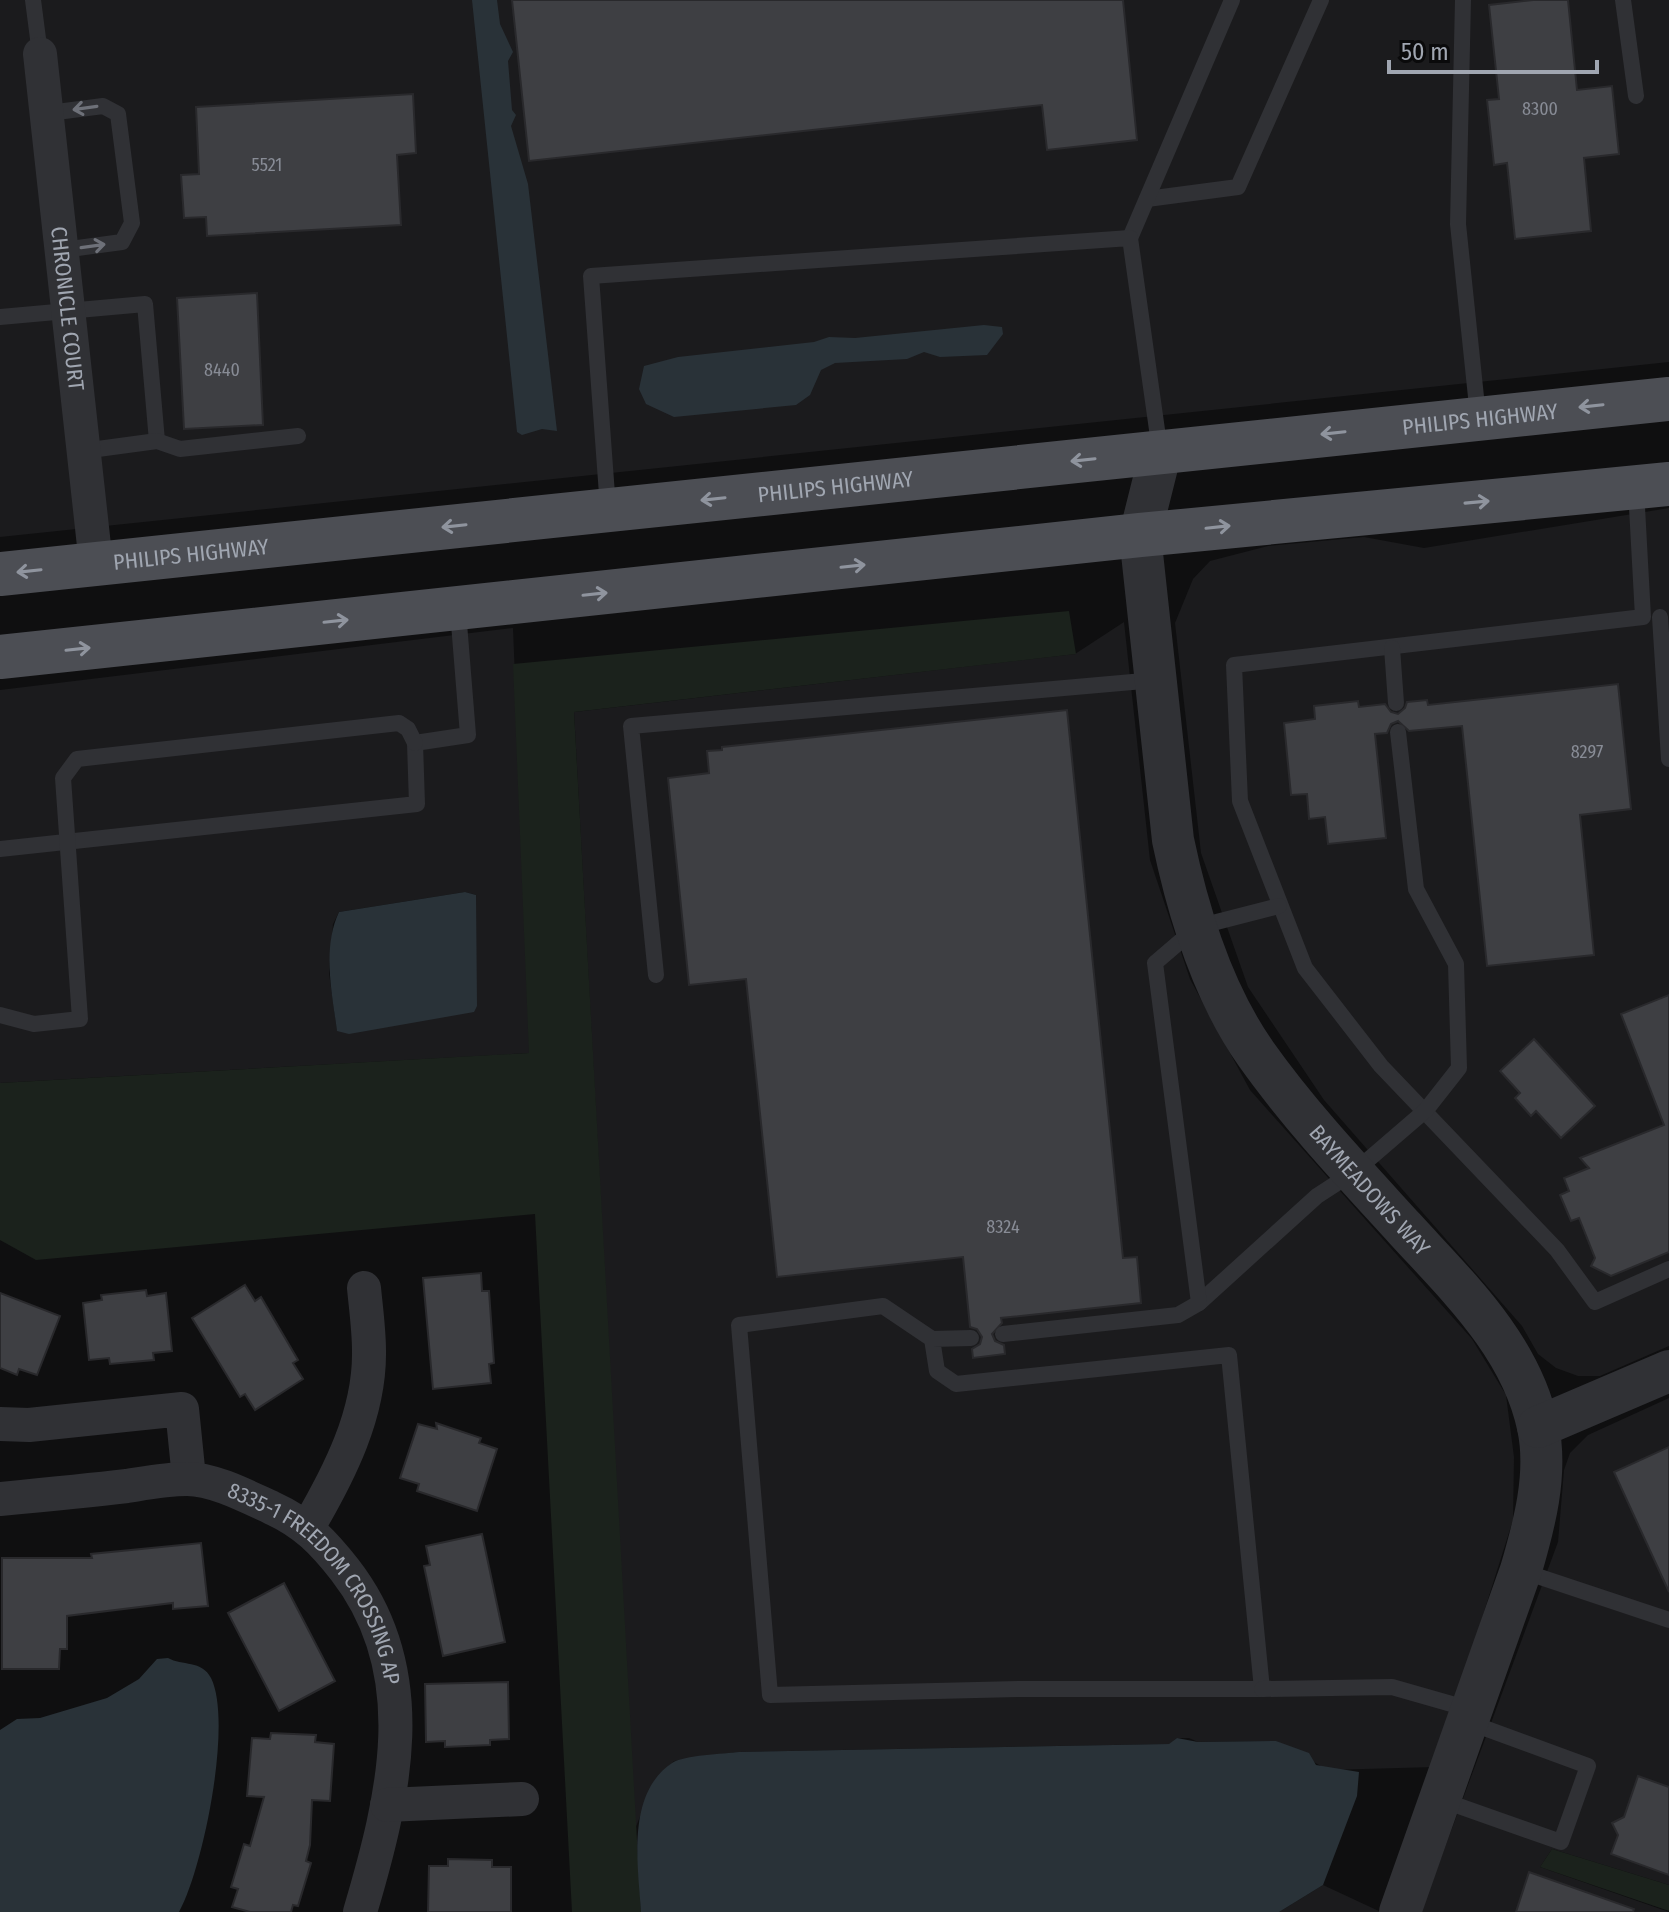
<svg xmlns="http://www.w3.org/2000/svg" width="1669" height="1912" font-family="'Fira Sans Condensed',sans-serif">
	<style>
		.built { fill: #1b1b1d; fill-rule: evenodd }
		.green { fill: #1b221c }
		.water { fill: #293238 }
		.building { fill: #3e3f43; stroke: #29292c; stroke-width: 2 }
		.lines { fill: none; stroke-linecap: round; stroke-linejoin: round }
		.service { stroke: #303135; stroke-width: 16 }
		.minor { stroke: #303135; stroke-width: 34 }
		.tertiary { stroke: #303135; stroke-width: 42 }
		.primary { stroke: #4c4e54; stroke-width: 44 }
		.oneway { stroke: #6e7179 }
		.oneway2 { stroke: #8f949e }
		.labels { text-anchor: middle; stroke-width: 8; stroke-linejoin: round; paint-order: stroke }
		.number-label { font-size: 18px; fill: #888c96 }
		.street-label { font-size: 22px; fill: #a0a6b1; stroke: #0a0a0b }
	</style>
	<rect width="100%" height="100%" fill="#0f0f10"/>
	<g class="built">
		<path d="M 0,0 L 1669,0 L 1669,362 L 0,537 Z"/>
		<path d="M 1669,508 L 1669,1346 L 1600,1376 L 1578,1376 L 1556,1368 L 1538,1354 L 1522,1326 L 1324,1100 L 1248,987 L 1201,853 L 1175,623 L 1193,579 L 1210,561 L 1268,546 L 1364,537 L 1424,548 Z"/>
		<path d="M 1124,622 L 1150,860 L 1190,979 L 1250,1090 L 1472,1339 L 1506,1395 L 1514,1457 L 1513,1520 L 1435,1767 L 1328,1770 L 1276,1741 L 1198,1742 L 1189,1738 L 1177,1738 L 1170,1744 L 739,1752 L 674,1761 L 655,1780 L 635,1829 L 574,712 L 1075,654 Z"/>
		<path d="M 513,628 L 530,1053 L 0,1083 L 0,690 ZM 465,892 L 476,895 L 337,1030 L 329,973 L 333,924 L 339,912 Z"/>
		<path d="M 1669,1398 L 1669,1885 L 1552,1849 L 1540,1867 L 1669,1912 L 1421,1912 L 1558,1542 L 1564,1470 L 1570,1453 L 1588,1435 Z"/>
		<path d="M 1323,1885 L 1381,1912 L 1272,1912 L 1279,1912 Z"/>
	</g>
	<g class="green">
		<path d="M 1069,611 L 1076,654 L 574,712 L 641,1912 L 572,1912 L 535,1214 L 36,1260 L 0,1240 L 0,1083 L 529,1053 L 513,664 Z"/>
		<path d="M 1552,1849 L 1669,1885 L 1669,1911 L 1540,1867 Z"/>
	</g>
	<g class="water">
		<path d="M 472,0 L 497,0 L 500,24 L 513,52 L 508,61 L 512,110 L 516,115 L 511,126 L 528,184 L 557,431 L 542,429 L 522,435 L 517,432 Z"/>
		<path d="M 984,325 L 1002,327 L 1003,334 L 987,355 L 940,357 L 924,352 L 907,359 L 835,363 L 821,370 L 810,395 L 796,405 L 674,417 L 646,404 L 639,389 L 644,366 L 678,357 L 814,342 L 829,337 L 855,338 Z"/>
		<path d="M 465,892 L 476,895 L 477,1006 L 474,1012 L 349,1034 L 337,1031 C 332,993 322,948 339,912 Z"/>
		<path d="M 168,1658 C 182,1666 202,1660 211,1678 C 233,1722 203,1869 179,1912 L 0,1912 L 0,1730 L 17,1719 L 40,1718 L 107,1698 L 139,1679 L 157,1659 Z"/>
		<path d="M 1177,1738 L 1198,1742 L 1276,1741 L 1309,1753 L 1316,1765 L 1359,1772 L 1357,1796 L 1323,1885 L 1279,1912 L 641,1912 C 638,1865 626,1794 672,1763 C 684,1755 724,1754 739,1752 L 1169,1744 Z"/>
	</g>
	<g class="building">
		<path d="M 512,0 L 1123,0 L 1137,140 L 1047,150 L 1042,105 L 529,161 Z"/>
		<path d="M 1533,0 L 1568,0 L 1577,90 L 1612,86 L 1619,154 L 1584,158 L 1591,231 L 1515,239 L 1507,163 L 1494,165 L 1487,100 L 1499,99 L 1489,5 Z"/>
		<path d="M 413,94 L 416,153 L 397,155 L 401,225 L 207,236 L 206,217 L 184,218 L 181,175 L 199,174 L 196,107 Z"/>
		<path d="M 257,293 L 263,425 L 184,429 L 177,298 Z"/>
		<path d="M 1618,684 L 1631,809 L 1580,815 L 1594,955 L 1487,966 L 1462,726 L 1409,731 L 1398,721 L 1391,724 L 1387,733 L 1375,734 L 1386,838 L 1328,844 L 1325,817 L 1309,819 L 1307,794 L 1291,795 L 1284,723 L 1315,719 L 1314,706 L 1358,701 L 1359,707 L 1385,704 L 1391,712 L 1398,714 L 1405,708 L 1407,702 L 1427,700 L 1428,705 Z"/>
		<path d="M 1067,710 L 1123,1258 L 1137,1257 L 1141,1303 L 1001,1318 L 1002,1323 L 992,1334 L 995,1341 L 1004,1345 L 1005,1354 L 973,1358 L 972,1349 L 980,1344 L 982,1337 L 977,1329 L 970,1327 L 963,1257 L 777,1277 L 746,979 L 689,985 L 668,778 L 709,773 L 707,751 L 722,750 L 722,747 Z"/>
		<path d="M 1669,995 L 1669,1252 L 1611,1276 L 1591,1266 L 1595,1258 L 1579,1218 L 1571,1221 L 1560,1195 L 1569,1191 L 1564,1178 L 1589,1168 L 1580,1158 L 1664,1125 L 1621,1014 Z"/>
		<path d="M 1534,1039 L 1595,1106 L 1561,1138 L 1536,1111 L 1531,1116 L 1515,1098 L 1520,1093 L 1500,1071 Z"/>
		<path d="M 481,1273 L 482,1291 L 489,1291 L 494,1363 L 489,1364 L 491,1383 L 433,1389 L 423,1278 Z"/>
		<path d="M 245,1285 L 255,1301 L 261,1297 L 298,1360 L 293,1363 L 303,1379 L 255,1410 L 245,1394 L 240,1397 L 192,1318 Z"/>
		<path d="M 146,1290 L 147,1296 L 166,1293 L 172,1351 L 153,1353 L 154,1360 L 110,1364 L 109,1358 L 89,1360 L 83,1303 L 102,1300 L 101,1295 Z"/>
		<path d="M 0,1293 L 60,1316 L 37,1375 L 19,1369 L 17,1375 L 0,1368 Z"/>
		<path d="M 436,1423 L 481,1438 L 479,1443 L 497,1449 L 477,1511 L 417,1491 L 419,1484 L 400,1478 L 418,1424 L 437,1429 Z"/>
		<path d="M 1669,1447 L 1669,1592 L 1614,1472 Z"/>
		<path d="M 482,1534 L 505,1642 L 443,1656 L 424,1566 L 430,1565 L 426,1546 Z"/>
		<path d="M 201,1543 L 208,1606 L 173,1609 L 173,1603 L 67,1616 L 67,1649 L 60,1649 L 59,1669 L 2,1669 L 2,1558 L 92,1558 L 91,1554 Z"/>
		<path d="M 284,1583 L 335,1681 L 279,1711 L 228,1613 Z"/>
		<path d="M 508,1682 L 509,1739 L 490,1740 L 490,1745 L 445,1747 L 445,1741 L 426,1742 L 425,1684 Z"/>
		<path d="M 271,1733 L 316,1735 L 315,1742 L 334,1744 L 330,1801 L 312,1800 L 310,1845 L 306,1861 L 311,1863 L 298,1906 L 293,1905 L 291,1912 L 250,1912 L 232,1907 L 238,1889 L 231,1887 L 244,1844 L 250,1846 L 264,1797 L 247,1796 L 252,1738 L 270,1739 Z"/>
		<path d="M 1638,1776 L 1669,1787 L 1669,1875 L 1611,1854 L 1618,1835 L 1612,1823 L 1624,1817 Z"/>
		<path d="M 448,1859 L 492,1860 L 492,1867 L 511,1867 L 511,1912 L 428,1912 L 429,1866 L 448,1866 Z"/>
		<path d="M 1529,1872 L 1634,1909 L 1633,1912 L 1516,1912 Z"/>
	</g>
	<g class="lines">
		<g class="service">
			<path d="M 33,0 L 40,54"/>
			<path d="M 1463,0 L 1458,224 L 1478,416"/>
			<path d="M 1623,0 L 1636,96"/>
			<path d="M 49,113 L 103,106 L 118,114 L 132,223 L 122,242 L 63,250"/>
			<path d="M 1147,199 L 1238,187 L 1321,0"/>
			<path d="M 1130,238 L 1232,0"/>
			<path d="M 0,317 L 145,304 L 157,441"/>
			<path d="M 83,451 L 157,441 L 180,449 L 298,436"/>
			<path d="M 1636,489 L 1643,617 L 1234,665 L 1240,801 L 1305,968 L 1381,1066 L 1557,1250 L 1595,1302 L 1669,1269"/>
			<path d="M 608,508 L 591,276 L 1130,238 L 1160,451"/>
			<path d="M 1660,617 L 1669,759"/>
			<path d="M 1392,648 L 1396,703"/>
			<path d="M 0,849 L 417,804 L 415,743 L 468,735 L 458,611"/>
			<path d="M 656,975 L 631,726 L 1155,680"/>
			<path d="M 0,1015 L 34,1024 L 80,1019 L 63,778 L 77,759 L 399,723 L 408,729 L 415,743"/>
			<path d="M 1199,1303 L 1317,1196 L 1354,1172 L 1426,1110 L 1459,1068 L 1456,964 L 1416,889 L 1398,732"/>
			<path d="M 1003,1334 L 1178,1315 L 1199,1303 L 1155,963 L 1197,927 L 1279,906"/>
			<path d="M 932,1339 L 937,1371 L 956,1384 L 1229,1355 L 1262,1689 L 1018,1689 L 770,1695 L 739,1325 L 883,1306 L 932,1339 L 971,1338"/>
			<path d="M 1522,1571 L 1669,1620"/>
			<path d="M 1262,1689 L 1392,1687 L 1469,1709"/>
			<path d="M 1439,1799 L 1561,1842 L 1588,1766 L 1468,1722"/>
		</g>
		<g class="minor">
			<path id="s1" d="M 40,54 L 96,564"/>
			<path d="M 0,1424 L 29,1425 L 182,1409 L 189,1478"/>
			<path id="s2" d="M 0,1499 C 42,1495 84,1491 127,1486 C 146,1483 167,1479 187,1479 C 214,1479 248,1497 272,1508 C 305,1523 323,1542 345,1570 C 425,1673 394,1797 360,1912"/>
			<path d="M 308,1527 C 339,1474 370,1414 369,1351 C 369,1330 366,1309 364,1288"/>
			<path d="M 387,1805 L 522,1799"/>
		</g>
		<g class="tertiary">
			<path id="s3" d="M 1161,451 L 1140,535 L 1173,840 C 1188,912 1213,993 1256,1054 C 1300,1116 1353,1172 1405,1229 C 1458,1287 1521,1346 1538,1427 C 1548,1474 1534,1526 1521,1570 L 1400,1912"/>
			<path d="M 1538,1427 L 1669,1371"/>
		</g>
		<g class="primary">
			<path id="s4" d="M 0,574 L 1669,399"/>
			<path d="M 0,657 L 1140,535 L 1669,484"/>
		</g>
	</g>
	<defs><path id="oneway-shaft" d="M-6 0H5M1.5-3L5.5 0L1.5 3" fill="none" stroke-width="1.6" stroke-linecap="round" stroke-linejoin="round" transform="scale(2)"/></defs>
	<g class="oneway">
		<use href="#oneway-shaft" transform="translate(85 108) rotate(172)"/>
		<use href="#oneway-shaft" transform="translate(93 246) rotate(-8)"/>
	</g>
	<g class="oneway2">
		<use href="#oneway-shaft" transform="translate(1591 406) rotate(174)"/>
		<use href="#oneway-shaft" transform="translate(1333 433) rotate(174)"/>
		<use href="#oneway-shaft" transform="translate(1083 460) rotate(174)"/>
		<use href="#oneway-shaft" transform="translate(713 499) rotate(174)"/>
		<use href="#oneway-shaft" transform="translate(1477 502) rotate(-5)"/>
		<use href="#oneway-shaft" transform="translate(454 526) rotate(174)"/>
		<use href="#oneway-shaft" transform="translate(1218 527) rotate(-6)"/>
		<use href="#oneway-shaft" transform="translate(853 566) rotate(-6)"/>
		<use href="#oneway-shaft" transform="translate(29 571) rotate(174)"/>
		<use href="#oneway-shaft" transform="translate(595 594) rotate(-6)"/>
		<use href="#oneway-shaft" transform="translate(336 621) rotate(-6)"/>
		<use href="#oneway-shaft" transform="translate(78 649) rotate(-6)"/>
	</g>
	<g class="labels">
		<g class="number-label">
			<text x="1540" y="115">8300</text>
			<text x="267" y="171">5521</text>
			<text x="222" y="376">8440</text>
			<text x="1587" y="758">8297</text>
			<text x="1003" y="1233">8324</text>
		</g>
		<g class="street-label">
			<text dy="8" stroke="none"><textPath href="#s1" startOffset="256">CHRONICLE COURT</textPath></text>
			<text dy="8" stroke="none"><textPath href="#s4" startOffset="1488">PHILIPS HIGHWAY</textPath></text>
			<text dy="8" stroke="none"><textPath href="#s4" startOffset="840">PHILIPS HIGHWAY</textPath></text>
			<text dy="8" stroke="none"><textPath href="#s4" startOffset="192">PHILIPS HIGHWAY</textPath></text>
			<text dy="8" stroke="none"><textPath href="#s3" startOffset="802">BAYMEADOWS WAY</textPath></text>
			<text dy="8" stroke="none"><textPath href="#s2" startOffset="366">8335-1 FREEDOM CROSSING AP</textPath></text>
		</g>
	</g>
	<path d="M1389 60v12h208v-12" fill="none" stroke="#a0a6b1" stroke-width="4"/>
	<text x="1401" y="60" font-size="24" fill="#a0a6b1" stroke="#0a0a0b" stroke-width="6" paint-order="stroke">50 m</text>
</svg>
